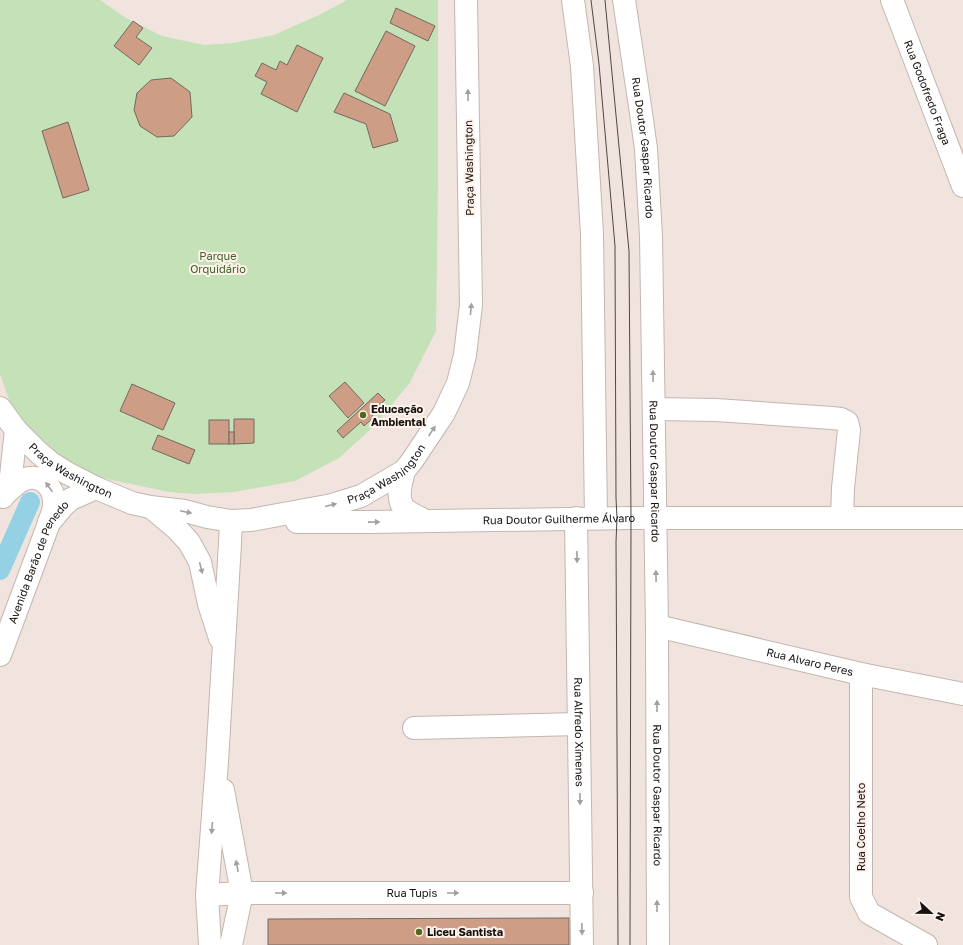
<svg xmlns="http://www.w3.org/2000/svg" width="963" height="945" font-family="'Golos Text',sans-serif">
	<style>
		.green { fill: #c4e1b7 }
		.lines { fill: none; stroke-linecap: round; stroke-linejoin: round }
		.canal { stroke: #95d1e4; stroke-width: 20 }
		.building { fill: #cd9d85; stroke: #736862 }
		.minor-casing { stroke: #c3b6b0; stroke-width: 24 }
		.minor { stroke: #fff; stroke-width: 22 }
		.tram { stroke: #4e4845; stroke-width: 1 }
		.oneway { fill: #a1a09f }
		.poi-dot { fill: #50691a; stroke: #fff2eb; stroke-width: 1.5 }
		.labels { text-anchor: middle; stroke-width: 4; stroke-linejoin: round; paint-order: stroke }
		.street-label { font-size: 11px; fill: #15110f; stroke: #fff2eb }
		.park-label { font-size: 11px; fill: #3b6127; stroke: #fff2eb }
		.poi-label { font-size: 11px; font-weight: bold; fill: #15110f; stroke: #fff2eb; text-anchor: start }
	</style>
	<rect width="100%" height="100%" fill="#f1e4de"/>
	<path class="green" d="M 0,0 L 100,0 L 126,18 L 162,36 L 204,45 L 233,43 L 274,35 L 321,14 L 347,0 L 438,0 L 438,180 L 436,331 L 409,384 L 372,428 L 339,458 L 295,481 L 234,492 L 197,494 L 169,492 L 98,477 L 48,451 L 13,411 L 0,374 Z"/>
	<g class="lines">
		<path class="canal" d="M 0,570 L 30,502"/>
	</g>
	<g class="building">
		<path d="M 396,8 L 435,26 L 428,41 L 390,23 Z"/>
		<path d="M 133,21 L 143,28 L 136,37 L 152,48 L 139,65 L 114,46 Z"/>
		<path d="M 386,31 L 415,46 L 385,106 L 355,91 Z"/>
		<path d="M 297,45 L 323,58 L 297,112 L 261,94 L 267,82 L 255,76 L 262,63 L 276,70 L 280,61 L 287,65 Z"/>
		<path d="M 171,78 L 190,92 L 192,117 L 174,136 L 157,137 L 140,126 L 134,110 L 137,93 L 151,80 Z"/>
		<path d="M 344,93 L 390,114 L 398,141 L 373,148 L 366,124 L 334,112 Z"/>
		<path d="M 68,122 L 89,190 L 63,198 L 42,131 Z"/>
		<path d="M 345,382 L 364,403 L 348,418 L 329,396 Z"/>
		<path d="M 132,384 L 175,403 L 163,430 L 120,411 Z"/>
		<path d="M 378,393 L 385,400 L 370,413 L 374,417 L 364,426 L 361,422 L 343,438 L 337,431 Z"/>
		<path d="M 234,419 L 254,419 L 254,443 L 234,444 Z"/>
		<rect x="209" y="420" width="20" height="24"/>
		<rect x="229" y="432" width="5" height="12"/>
		<path d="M 158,435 L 195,450 L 189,464 L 152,449 Z"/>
		<path d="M 569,918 L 569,945 L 268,945 L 268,919 Z"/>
	</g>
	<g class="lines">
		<g class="minor-casing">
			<g id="minor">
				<path d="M 573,0 L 582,66 L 592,234 L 596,518"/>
				<path id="s1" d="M 624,0 L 641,113 L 646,149 L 651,236 L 657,626 L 658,945"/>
				<path id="s2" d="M 892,0 L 963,186"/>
				<path id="s3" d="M 0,408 L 16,430 L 39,453 L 51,463 L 67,473 L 96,488 L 132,503 L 150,507 L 185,511 L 207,517 L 231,521 L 251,520 L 332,505 L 361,496 L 404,471 L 412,461 L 444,413 L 458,383 L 465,355 L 471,305 L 466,0"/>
				<path d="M 654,409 L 716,410 L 832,418 L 841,419 L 847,422 L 849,430 L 843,488 L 842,518"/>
				<path d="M 404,471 C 401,482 395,501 406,510 C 411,514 419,517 425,521"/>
				<path d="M 3,496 C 10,490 16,482 25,479 C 42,473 55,488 54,505 C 54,510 51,517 49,522"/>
				<path d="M 3,497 L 11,476 L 16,430"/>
				<path d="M 151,507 L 177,529 L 189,542 L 200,562 L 209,604 L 220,638"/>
				<path id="s4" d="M 576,518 L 582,945"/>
				<path id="s5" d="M 297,522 L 370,522 L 631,518 L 963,518"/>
				<path id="s6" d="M 657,626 L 861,674 L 963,694"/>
				<path id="s7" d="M 0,655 L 49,523 L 63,506 L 71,499 L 96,488"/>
				<path d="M 861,674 L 861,897 L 869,913 L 926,945"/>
				<path d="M 414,728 L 579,724"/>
				<path d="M 223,790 L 242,893 L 231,945"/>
				<path id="s8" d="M 207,895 L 242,893 L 582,893"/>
				<path d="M 210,945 L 207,895 L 217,762 L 230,543 L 231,521"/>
			</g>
		</g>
		<use href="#minor" class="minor"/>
		<g class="tram">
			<path d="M 591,0 L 599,64 L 615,246 L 616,498 L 617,518 L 616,542 L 618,945"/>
			<path d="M 605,0 L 629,251 L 631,518 L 630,945"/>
		</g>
	</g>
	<defs><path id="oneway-solid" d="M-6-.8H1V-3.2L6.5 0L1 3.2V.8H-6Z"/></defs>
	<g class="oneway">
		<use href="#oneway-solid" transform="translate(468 95) rotate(-91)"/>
		<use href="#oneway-solid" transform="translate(471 309) rotate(-84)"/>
		<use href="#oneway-solid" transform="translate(653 376) rotate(-91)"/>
		<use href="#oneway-solid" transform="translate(432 431) rotate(-56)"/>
		<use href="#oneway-solid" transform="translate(49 487) rotate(-125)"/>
		<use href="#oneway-solid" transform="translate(331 505) rotate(-14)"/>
		<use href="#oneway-solid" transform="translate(186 512) rotate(12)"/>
		<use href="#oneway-solid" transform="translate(374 522) rotate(-1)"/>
		<use href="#oneway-solid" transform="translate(577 557) rotate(89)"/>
		<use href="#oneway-solid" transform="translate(201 568) rotate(76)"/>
		<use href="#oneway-solid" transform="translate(656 576) rotate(-91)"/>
		<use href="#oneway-solid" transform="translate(657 706) rotate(-90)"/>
		<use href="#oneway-solid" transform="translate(580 799) rotate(89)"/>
		<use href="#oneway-solid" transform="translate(212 828) rotate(94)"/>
		<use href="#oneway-solid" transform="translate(237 866) rotate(-101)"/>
		<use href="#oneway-solid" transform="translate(281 893)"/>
		<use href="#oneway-solid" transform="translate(453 893)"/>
		<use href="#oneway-solid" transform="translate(657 906) rotate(-90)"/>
		<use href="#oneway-solid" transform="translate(582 929) rotate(89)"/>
	</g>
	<g class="poi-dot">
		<circle cx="363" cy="415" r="4"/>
		<circle cx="419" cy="932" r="4"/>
	</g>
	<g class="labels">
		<g class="street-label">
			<text dy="4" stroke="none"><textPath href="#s2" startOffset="99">Rua Godofredo Fraga</textPath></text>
			<text dy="4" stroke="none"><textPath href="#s1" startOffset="149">Rua Doutor Gaspar Ricardo</textPath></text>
			<text transform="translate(469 168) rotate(-91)" y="4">Praça Washington</text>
			<text dy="4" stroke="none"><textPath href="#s3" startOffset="96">Praça Washington</textPath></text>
			<text dy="4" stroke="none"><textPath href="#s3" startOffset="433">Praça Washington</textPath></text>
			<text dy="4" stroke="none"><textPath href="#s1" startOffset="473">Rua Doutor Gaspar Ricardo</textPath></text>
			<text dy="4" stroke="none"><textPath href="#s5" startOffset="262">Rua Doutor Guilherme Álvaro</textPath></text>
			<text dy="4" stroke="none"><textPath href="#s7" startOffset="101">Avenida Barão de Penedo</textPath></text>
			<text dy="4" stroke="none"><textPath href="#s6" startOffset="157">Rua Alvaro Peres</textPath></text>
			<text dy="4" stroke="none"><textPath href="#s4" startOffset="214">Rua Alfredo Ximenes</textPath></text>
			<text dy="4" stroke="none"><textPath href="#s1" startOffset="797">Rua Doutor Gaspar Ricardo</textPath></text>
			<text transform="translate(861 827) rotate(-90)" y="4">Rua Coelho Neto</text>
			<text dy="4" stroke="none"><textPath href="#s8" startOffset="205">Rua Tupis</textPath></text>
		</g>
		<g class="park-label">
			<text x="218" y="260">Parque<tspan x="218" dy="13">Orquidário</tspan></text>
		</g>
		<g class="poi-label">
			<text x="371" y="413">Educação<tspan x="371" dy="13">Ambiental</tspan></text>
			<text x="427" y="936">Liceu Santista</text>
		</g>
	</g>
	<g transform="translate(931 913) rotate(112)" stroke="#fff2eb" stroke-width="3" paint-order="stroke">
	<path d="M0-3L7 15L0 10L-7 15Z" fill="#15110f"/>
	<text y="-6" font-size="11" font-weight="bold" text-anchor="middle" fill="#15110f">N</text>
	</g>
</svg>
